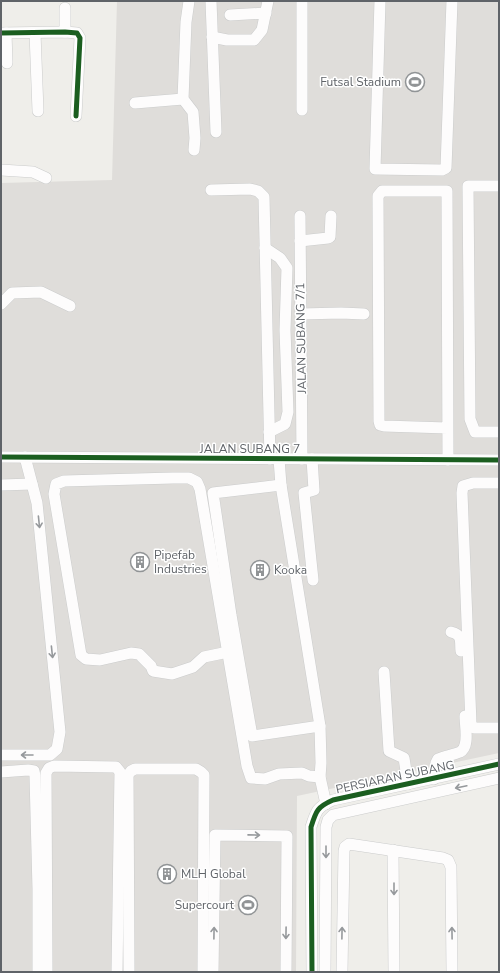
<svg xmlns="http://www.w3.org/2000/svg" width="500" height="973" font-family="'Nunito Sans',sans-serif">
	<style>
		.industrial { fill: #dfddda }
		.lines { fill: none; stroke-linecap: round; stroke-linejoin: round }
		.minor-casing { stroke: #cbcccc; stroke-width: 12 }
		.minor { stroke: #fdfcfc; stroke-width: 11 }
		.cycleway-casing { stroke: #fff; stroke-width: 8 }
		.cycleway { stroke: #1b5e20; stroke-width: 5 }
		.oneway { stroke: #96999c }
		.labels { text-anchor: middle; stroke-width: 3; stroke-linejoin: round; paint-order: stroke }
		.poi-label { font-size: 12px; fill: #5f6368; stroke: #fff; text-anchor: start }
		.street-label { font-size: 12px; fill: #5f6368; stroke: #fff }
	</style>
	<rect width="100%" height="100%" fill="#efeeea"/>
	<path class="industrial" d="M 117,1 L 499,1 L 499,753 L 297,796 L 296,972 L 1,972 L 1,183 L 112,180 Z"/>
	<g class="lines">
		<g class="minor-casing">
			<g id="minor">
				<path d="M 189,1 L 186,22 L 183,99 L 193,112 L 195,138 L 194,150"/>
				<path d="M 211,1 L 216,132"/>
				<path d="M 302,1 L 302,110"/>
				<path d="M 380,1 L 375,169 L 442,170 L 446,168 L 452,1"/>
				<path d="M 230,15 L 266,13"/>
				<path d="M 65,32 L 65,8"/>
				<path d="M 1,33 L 65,32 L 77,33 L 80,38 L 76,116"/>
				<path d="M 6,33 L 7,63"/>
				<path d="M 35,33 L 38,111"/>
				<path d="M 212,37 L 227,40 L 254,40 L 262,30 L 268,1"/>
				<path d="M 135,103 L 183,99"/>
				<path d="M 1,170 L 33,172 L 46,178"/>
				<path d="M 499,186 L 468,186 L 470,419 L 475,432 L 499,432"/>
				<path d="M 211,190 L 250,189 L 258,191 L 264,197 L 270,459"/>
				<path d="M 300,216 L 302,459"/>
				<path d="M 300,241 L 328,238 L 330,237 L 331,216"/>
				<path d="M 265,248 L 280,258 L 287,268 L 285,330 L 288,412 L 285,424 L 269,432"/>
				<path d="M 1,304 L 12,293 L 41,292 L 70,306"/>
				<path d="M 301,314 L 341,313 L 364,314"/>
				<path d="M 447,428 L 384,426 L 380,425 L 379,421 L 378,196 L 382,191 L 447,191 L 448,460"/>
				<path d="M 1,457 L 499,460"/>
				<path d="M 279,459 L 281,485 L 320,726 L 321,763 L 320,777 L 326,804"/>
				<path d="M 312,459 L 314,490 L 304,493 L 313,580"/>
				<path d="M 499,483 L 473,483 L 463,486 L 462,493 L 471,724 L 474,728 L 499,728"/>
				<path d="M 1,485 L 32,484"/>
				<path d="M 281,485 L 213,493 L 231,615 L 252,736 L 320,726"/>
				<path d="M 451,632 C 463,635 460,641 461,651"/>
				<path d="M 228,652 L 204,657 L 193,667 L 172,674 L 153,671 L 151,666 L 139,654 L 131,653 L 100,660 L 86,659 L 81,655 L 54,494 L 56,484 L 64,481 L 173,478 L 189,478 L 197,482 L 200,489 L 247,766 L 251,778 L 265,779 L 279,774 L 302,773 L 309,776 L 320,777"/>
				<path d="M 384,672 L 389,751 L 404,758 L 408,784"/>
				<path d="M 1,755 L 50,755 L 57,749 L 60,732 L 37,503 L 25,457"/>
				<path d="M 1,772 L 28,770 L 34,771 L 35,776 L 38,889 L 38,972"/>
				<path d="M 434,779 L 436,763 L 438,759 C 445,756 453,755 460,752 C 470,747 465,726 465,716"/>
				<path d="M 393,850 L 394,972"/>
				<path d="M 47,972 L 46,773 L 49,768 L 54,766 L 116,767 L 120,772 L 117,972"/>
				<path d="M 129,972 L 128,775 L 131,771 L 135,769 L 196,769 L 201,772 L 204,775 L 203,972"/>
				<path d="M 213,972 L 215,835 L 287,836 L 286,972"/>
				<path d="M 312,972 L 311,827 C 316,811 317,807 333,800 L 499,764"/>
				<path d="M 325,972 L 326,827 L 328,820 L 333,815 L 499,778"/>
				<path d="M 342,972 L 344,851 L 345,847 L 349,844 L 443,858 L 448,860 L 451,867 L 452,972"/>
			</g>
		</g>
		<use href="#minor" class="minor"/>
		<g class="cycleway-casing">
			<g id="cycleway">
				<path d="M 1,33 L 65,32 L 77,33 L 80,38 L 76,116"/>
				<path d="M 1,457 L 499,460"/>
				<path d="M 312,972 L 311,827 C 316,811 317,807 333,800 L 499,764"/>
			</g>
		</g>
		<use href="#cycleway" class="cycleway"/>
	</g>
	<defs><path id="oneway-shaft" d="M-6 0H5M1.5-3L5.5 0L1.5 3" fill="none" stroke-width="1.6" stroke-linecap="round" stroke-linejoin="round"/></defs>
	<g class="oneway">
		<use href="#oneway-shaft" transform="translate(39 522) rotate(84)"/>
		<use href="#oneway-shaft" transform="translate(52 652) rotate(84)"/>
		<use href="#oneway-shaft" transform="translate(27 755) rotate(180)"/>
		<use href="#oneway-shaft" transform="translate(461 787) rotate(168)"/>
		<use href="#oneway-shaft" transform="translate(254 835) rotate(1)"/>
		<use href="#oneway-shaft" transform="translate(326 852) rotate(90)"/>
		<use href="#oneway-shaft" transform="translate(394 889) rotate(90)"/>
		<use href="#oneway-shaft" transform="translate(214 933) rotate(-89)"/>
		<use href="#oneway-shaft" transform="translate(286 933) rotate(91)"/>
		<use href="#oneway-shaft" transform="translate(342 933) rotate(-89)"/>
		<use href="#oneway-shaft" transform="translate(452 933) rotate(-91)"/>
	</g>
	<defs>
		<g id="stadium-ring" transform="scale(1)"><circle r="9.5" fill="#fff" stroke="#919496" stroke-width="1.5"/><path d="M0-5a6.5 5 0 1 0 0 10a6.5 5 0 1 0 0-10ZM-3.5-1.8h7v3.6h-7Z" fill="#919496"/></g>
		<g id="building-ring" transform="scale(1)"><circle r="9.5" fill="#fff" stroke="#919496" stroke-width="1.5"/><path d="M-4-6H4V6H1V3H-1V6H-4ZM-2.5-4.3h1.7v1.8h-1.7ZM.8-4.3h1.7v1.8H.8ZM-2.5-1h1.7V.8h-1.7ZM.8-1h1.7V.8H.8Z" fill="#919496"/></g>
	</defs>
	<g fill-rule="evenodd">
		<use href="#stadium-ring" x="415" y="82"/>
		<use href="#building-ring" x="140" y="562"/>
		<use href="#building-ring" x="260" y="570"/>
		<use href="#building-ring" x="167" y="874"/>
		<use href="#stadium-ring" x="248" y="905"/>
	</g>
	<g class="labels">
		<g class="poi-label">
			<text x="401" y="86" text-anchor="end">Futsal Stadium</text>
			<text x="154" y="559">Pipefab<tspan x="154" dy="14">Industries</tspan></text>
			<text x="274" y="574">Kooka</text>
			<text x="181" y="878">MLH Global</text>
			<text x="234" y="909" text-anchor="end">Supercourt</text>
		</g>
		<g class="street-label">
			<text transform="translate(301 338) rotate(-91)" y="4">JALAN SUBANG 7/1</text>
			<text x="250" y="453">JALAN SUBANG 7</text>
			<text transform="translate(395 777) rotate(-12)" y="4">PERSIARAN SUBANG</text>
		</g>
	</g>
	<rect width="500" height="973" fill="none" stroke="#5f6368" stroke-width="4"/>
</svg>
